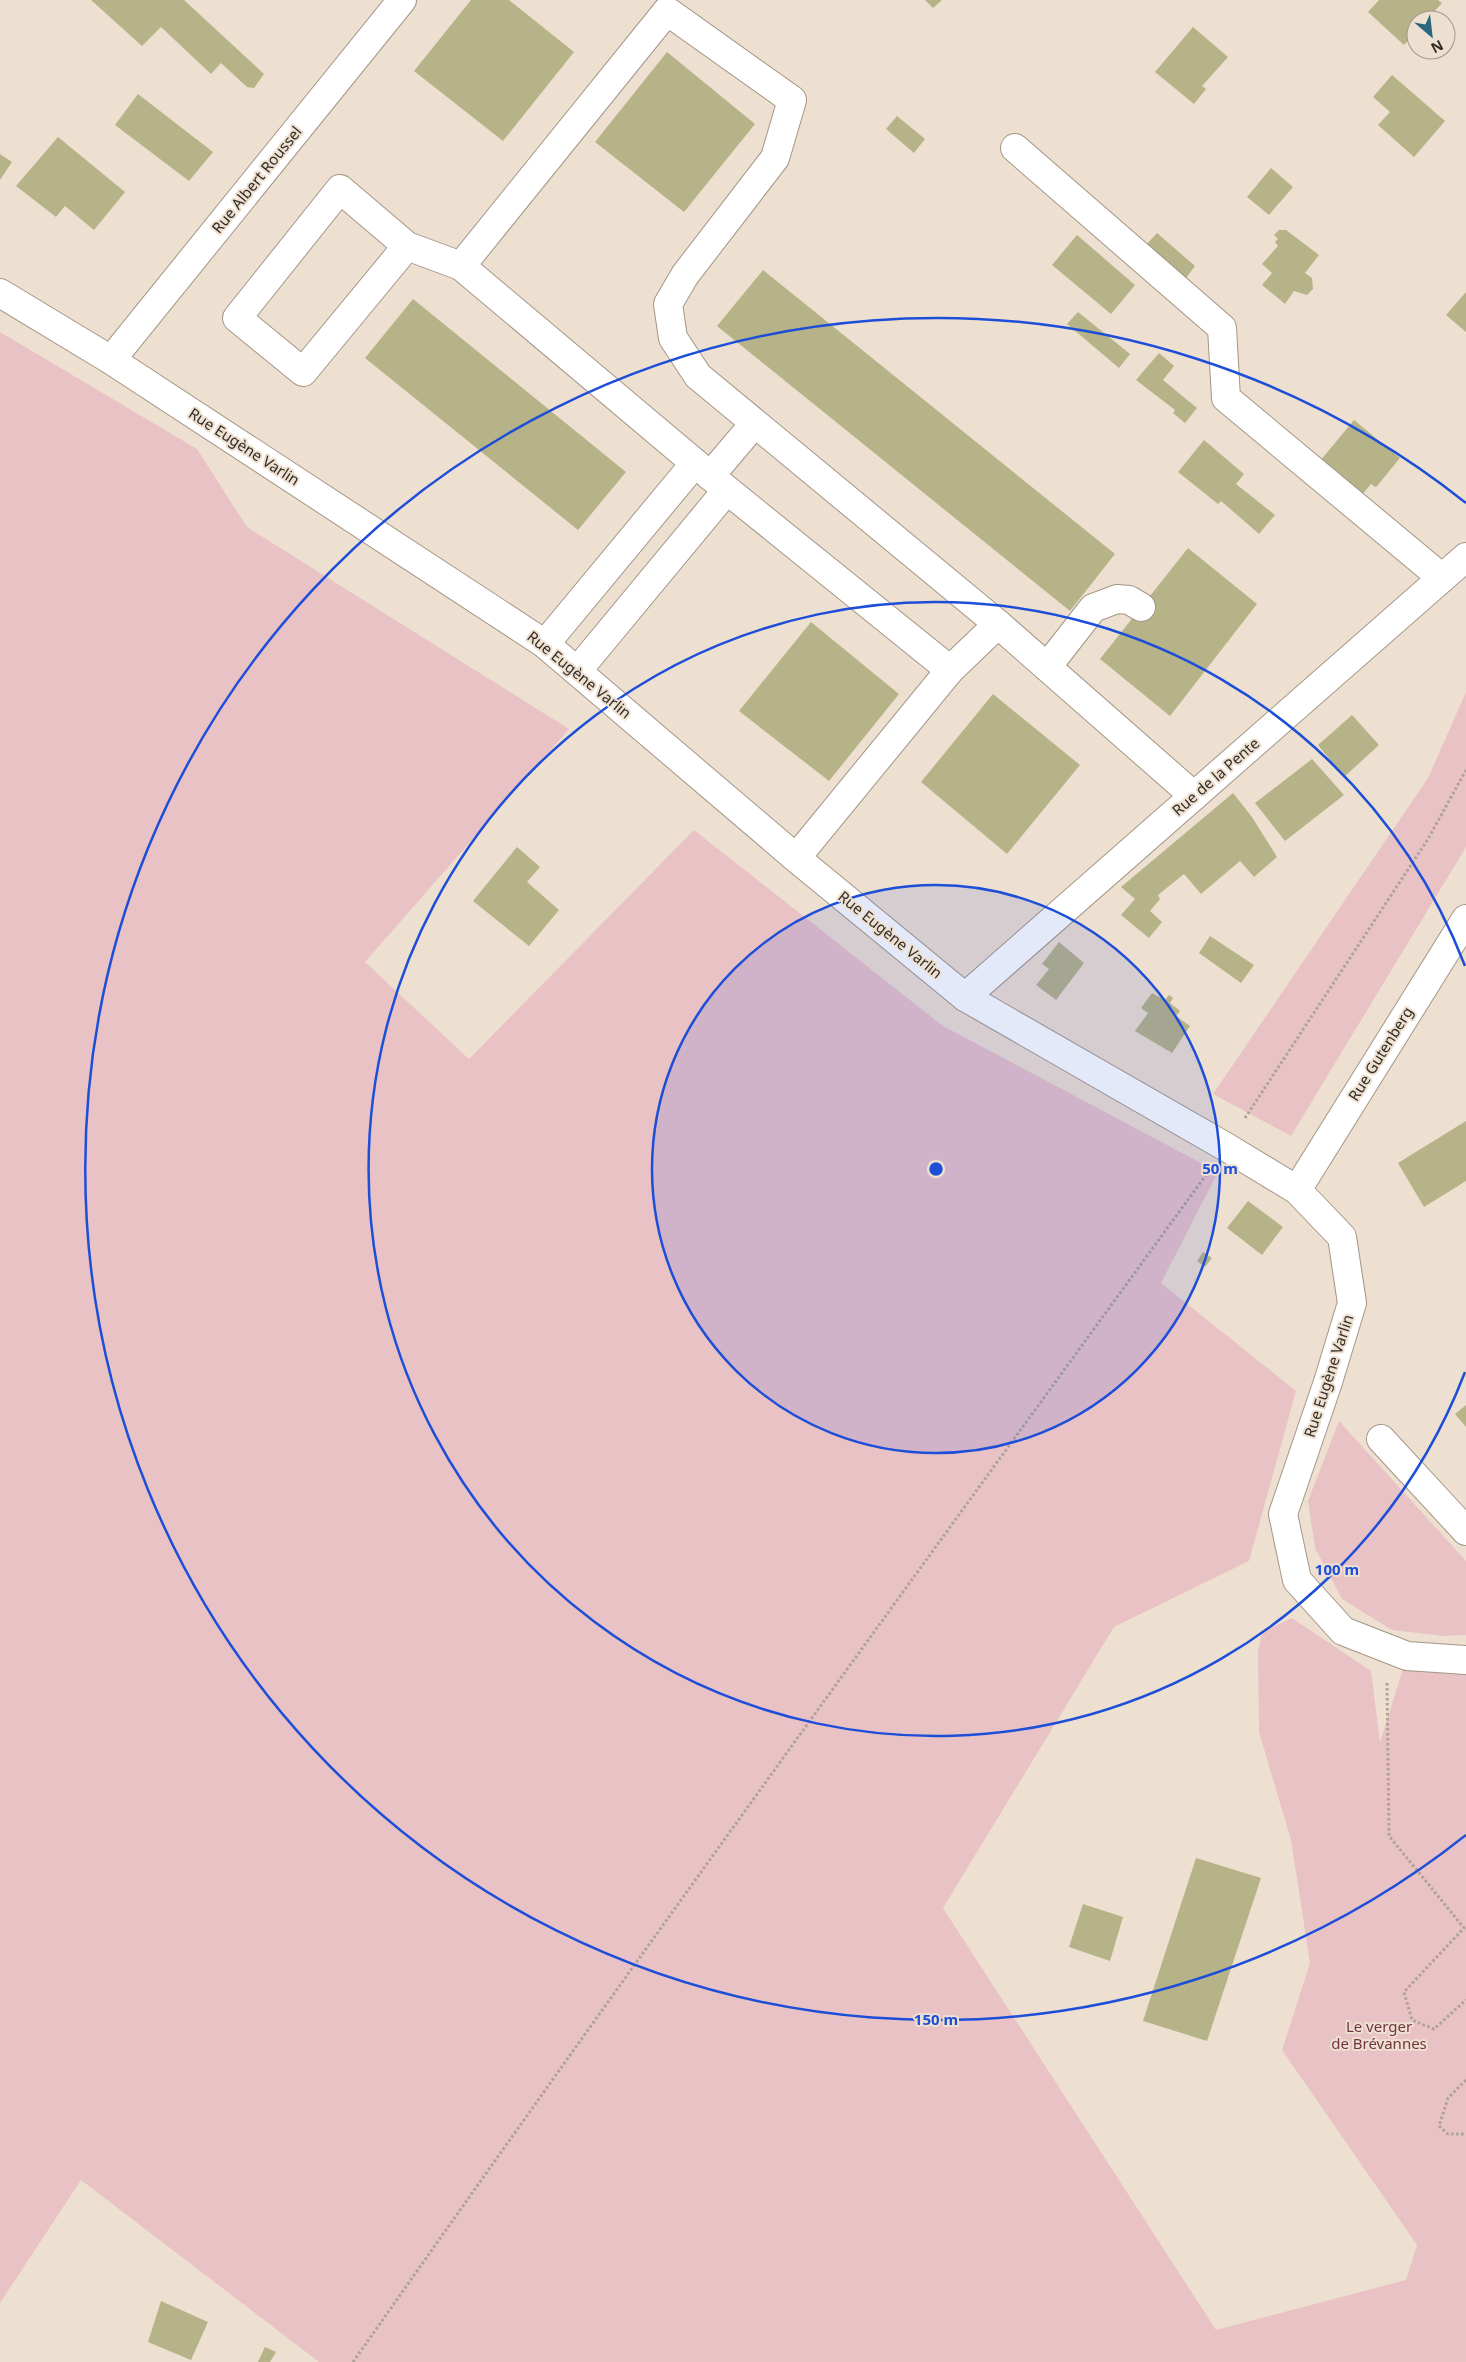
<svg xmlns="http://www.w3.org/2000/svg" width="1466" height="2362" font-family="'Noto Sans',sans-serif">
	<style>
		.green { fill: #e9c2c6 }
		.building { fill: #b7b388 }
		.lines { fill: none; stroke-linecap: round; stroke-linejoin: round }
		.minor-casing { stroke: #a39687; stroke-width: 30 }
		.path { stroke: #ada295; stroke-width: 3; stroke-dasharray: 2.5 2.5; stroke-linecap: butt }
		.minor { stroke: #fff; stroke-width: 28 }
		.ring { fill: none; stroke: #1d4ed8; stroke-width: 2.5 }
		.labels { text-anchor: middle; stroke-width: 4; stroke-linejoin: round; paint-order: stroke }
		.street-label { font-size: 15px; fill: #312b25; stroke: #eee0d0 }
		.park-label { font-size: 15px; fill: #72343e; stroke: #eee0d0 }
		.centre { fill: #1d4ed8; stroke: #eee0d0; stroke-width: 2.5 }
		.ring-label { font-size: 15px; text-anchor: middle; font-weight: bold; fill: #1d4ed8; stroke: #eee0d0; stroke-width: 4; stroke-linejoin: round; paint-order: stroke }
	</style>
	<rect width="100%" height="100%" fill="#eee0d0"/>
	<g class="green">
		<path d="M 0,332 L 197,449 L 247,527 L 569,729 L 365,962 L 469,1059 L 694,830 L 943,1026 L 1218,1172 L 1161,1283 L 1296,1391 L 1249,1561 L 1114,1627 L 943,1908 L 1216,2330 L 1406,2280 L 1417,2245 L 1282,2050 L 1310,1963 L 1291,1840 L 1259,1732 L 1258,1652 L 1262,1632 L 1292,1618 L 1371,1671 L 1380,1742 L 1407,1656 L 1466,1660 L 1466,2362 L 319,2362 L 81,2180 L 0,2303 Z"/>
		<path d="M 1466,692 L 1466,847 L 1291,1136 L 1213,1094 L 1428,778 Z"/>
		<path d="M 1339,1421 L 1466,1561 L 1466,1635 L 1443,1636 L 1392,1630 L 1342,1599 L 1315,1548 L 1308,1501 Z"/>
	</g>
	<g class="building">
		<path d="M 91,0 L 184,0 L 264,74 L 254,88 L 247,87 L 221,63 L 211,74 L 161,27 L 142,46 Z"/>
		<path d="M 471,0 L 509,0 L 574,52 L 503,141 L 414,71 Z"/>
		<path d="M 925,0 L 942,0 L 933,8 Z"/>
		<path d="M 1379,0 L 1438,0 L 1442,3 L 1427,20 L 1416,20 L 1416,32 L 1404,45 L 1368,12 Z"/>
		<path d="M 1193,27 L 1228,57 L 1202,86 L 1206,89 L 1194,104 L 1155,72 Z"/>
		<path d="M 667,52 L 755,124 L 684,212 L 595,142 Z"/>
		<path d="M 1392,75 L 1445,121 L 1414,157 L 1378,125 L 1390,112 L 1373,97 Z"/>
		<path d="M 138,94 L 213,152 L 189,181 L 115,125 Z"/>
		<path d="M 897,116 L 925,139 L 914,153 L 886,129 Z"/>
		<path d="M 58,137 L 125,192 L 94,230 L 65,206 L 56,217 L 16,186 Z"/>
		<path d="M 0,154 L 12,162 L 0,180 Z"/>
		<path d="M 1271,168 L 1293,187 L 1269,215 L 1247,197 Z"/>
		<path d="M 1279,230 L 1286,230 L 1319,255 L 1305,273 L 1312,278 L 1313,289 L 1307,295 L 1294,291 L 1285,304 L 1262,285 L 1272,273 L 1262,264 L 1278,246 L 1275,242 L 1278,239 L 1274,235 Z"/>
		<path d="M 1157,233 L 1195,266 L 1186,278 L 1146,245 Z"/>
		<path d="M 1077,235 L 1135,285 L 1111,314 L 1052,265 Z"/>
		<path d="M 763,270 L 1115,554 L 1070,611 L 717,326 Z"/>
		<path d="M 1466,292 L 1466,332 L 1446,315 Z"/>
		<path d="M 413,299 L 626,472 L 578,530 L 365,358 Z"/>
		<path d="M 1078,312 L 1130,354 L 1119,368 L 1067,324 Z"/>
		<path d="M 1159,353 L 1174,366 L 1163,380 L 1197,408 L 1185,423 L 1173,413 L 1175,410 L 1136,380 Z"/>
		<path d="M 1354,420 L 1400,458 L 1377,486 L 1375,487 L 1371,484 L 1361,496 L 1320,461 Z"/>
		<path d="M 1204,440 L 1244,474 L 1236,484 L 1275,515 L 1259,534 L 1221,501 L 1218,504 L 1178,472 Z"/>
		<path d="M 1188,548 L 1257,604 L 1170,716 L 1100,659 Z"/>
		<path d="M 811,622 L 899,694 L 829,781 L 739,711 Z"/>
		<path d="M 993,694 L 1080,765 L 1007,854 L 921,782 Z"/>
		<path d="M 1352,715 L 1379,745 L 1344,777 L 1318,745 Z"/>
		<path d="M 1312,759 L 1344,795 L 1285,841 L 1255,803 Z"/>
		<path d="M 1233,793 L 1252,817 L 1277,857 L 1254,877 L 1240,861 L 1201,894 L 1184,874 L 1158,895 L 1160,899 L 1150,911 L 1162,922 L 1149,938 L 1121,915 L 1135,899 L 1121,887 Z"/>
		<path d="M 517,847 L 540,867 L 527,882 L 559,910 L 529,946 L 473,901 Z"/>
		<path d="M 1210,936 L 1254,965 L 1241,983 L 1199,953 Z"/>
		<path d="M 1059,942 L 1084,963 L 1056,1000 L 1036,985 L 1049,969 L 1042,964 Z"/>
		<path d="M 1152,993 L 1165,1000 L 1169,995 L 1173,998 L 1170,1003 L 1180,1011 L 1176,1016 L 1190,1026 L 1172,1053 L 1135,1031 L 1148,1013 L 1141,1008 Z"/>
		<path d="M 1466,1121 L 1466,1181 L 1424,1207 L 1398,1163 Z"/>
		<path d="M 1248,1201 L 1283,1227 L 1262,1255 L 1227,1228 Z"/>
		<path d="M 1203,1252 L 1212,1258 L 1205,1267 L 1197,1261 Z"/>
		<path d="M 1466,1405 L 1466,1427 L 1455,1414 Z"/>
		<path d="M 1196,1858 L 1261,1878 L 1207,2041 L 1143,2021 Z"/>
		<path d="M 1083,1904 L 1123,1917 L 1110,1961 L 1069,1947 Z"/>
		<path d="M 161,2301 L 208,2322 L 191,2360 L 148,2342 Z"/>
		<path d="M 265,2347 L 276,2352 L 270,2362 L 258,2362 Z"/>
	</g>
	<g class="lines">
		<g class="minor-casing">
			<g id="minor">
				<path d="M 1015,148 L 1222,328 L 1226,398 L 1442,578"/>
				<path d="M 407,246 L 303,372 L 237,318 L 340,189 L 407,246 L 461,266"/>
				<path d="M 0,293 L 111,360 L 545,644 L 796,858 L 965,997 L 1226,1147 L 1297,1190 L 1342,1237 L 1352,1303 L 1328,1382 L 1283,1514 L 1297,1580 L 1343,1631 L 1407,1656 L 1466,1660"/>
				<path d="M 111,360 L 402,0"/>
				<path d="M 695,463 L 461,266 L 667,11 L 792,100 L 775,158 L 685,275 L 668,304 L 673,338 L 698,376 L 998,624"/>
				<path d="M 710,476 L 754,424"/>
				<path d="M 727,490 L 950,670"/>
				<path d="M 545,644 L 695,463 L 727,490 L 578,670"/>
				<path d="M 1047,667 L 1093,608 L 1117,599 L 1129,600 L 1141,607"/>
				<path d="M 796,858 L 950,670 L 998,624 L 1194,796"/>
				<path d="M 965,997 L 1466,557"/>
				<path d="M 1297,1190 L 1466,919"/>
				<path d="M 1381,1439 L 1466,1531"/>
			</g>
		</g>
		<g class="path">
			<path d="M 1245,1118 L 1428,839 L 1466,770"/>
			<path d="M 1387,1683 L 1389,1836 L 1464,1928 L 1404,1992 L 1412,2020 L 1434,2029 L 1466,2000"/>
			<path d="M 1466,2080 L 1448,2098 L 1439,2126 L 1448,2134 L 1466,2134"/>
			<path d="M 353,2362 C 633,1963 919,1569 1206,1175"/>
		</g>
		<use href="#minor" class="minor"/>
	</g>
	<circle cx="936" cy="1169" r="284" fill="#1d4ed8" fill-opacity=".12"/>
	<g class="ring">
		<circle cx="936" cy="1169" r="284"/>
		<path d="M1465 1372A567 567 0 1 1 1465 966"/>
		<path d="M1466 1835A851 851 0 1 1 1466 503"/>
	</g>
	<g class="labels">
		<g class="street-label">
			<text transform="translate(257 180) rotate(-51)" y="5">Rue Albert Roussel</text>
			<text transform="translate(244 447) rotate(33)" y="5">Rue Eugène Varlin</text>
			<text transform="translate(579 675) rotate(39)" y="5">Rue Eugène Varlin</text>
			<text transform="translate(1216 777) rotate(-41)" y="5">Rue de la Pente</text>
			<text transform="translate(890 935) rotate(39)" y="5">Rue Eugène Varlin</text>
			<text transform="translate(1381 1054) rotate(-58)" y="5">Rue Gutenberg</text>
			<text transform="translate(1329 1376) rotate(-72)" y="5">Rue Eugène Varlin</text>
		</g>
		<g class="park-label">
			<text x="1379" y="2032">Le verger<tspan x="1379" dy="17">de Brévannes</tspan></text>
		</g>
	</g>
	<circle cx="936" cy="1169" r="8" class="centre"/>
	<g class="ring-label">
		<text x="1220" y="1174">50 m</text>
		<text x="1337" y="1575">100 m</text>
		<text x="936" y="2025">150 m</text>
	</g>
	<g transform="translate(1431 35) rotate(152)"><circle r="24" fill="#eee0d0" stroke="#a2988c"/>
	<path d="M0-4L9 19L0 12L-9 19Z" fill="#29677d"/>
	<text y="-8" font-size="14" font-weight="bold" text-anchor="middle" fill="#312b25">N</text>
	</g>
</svg>
